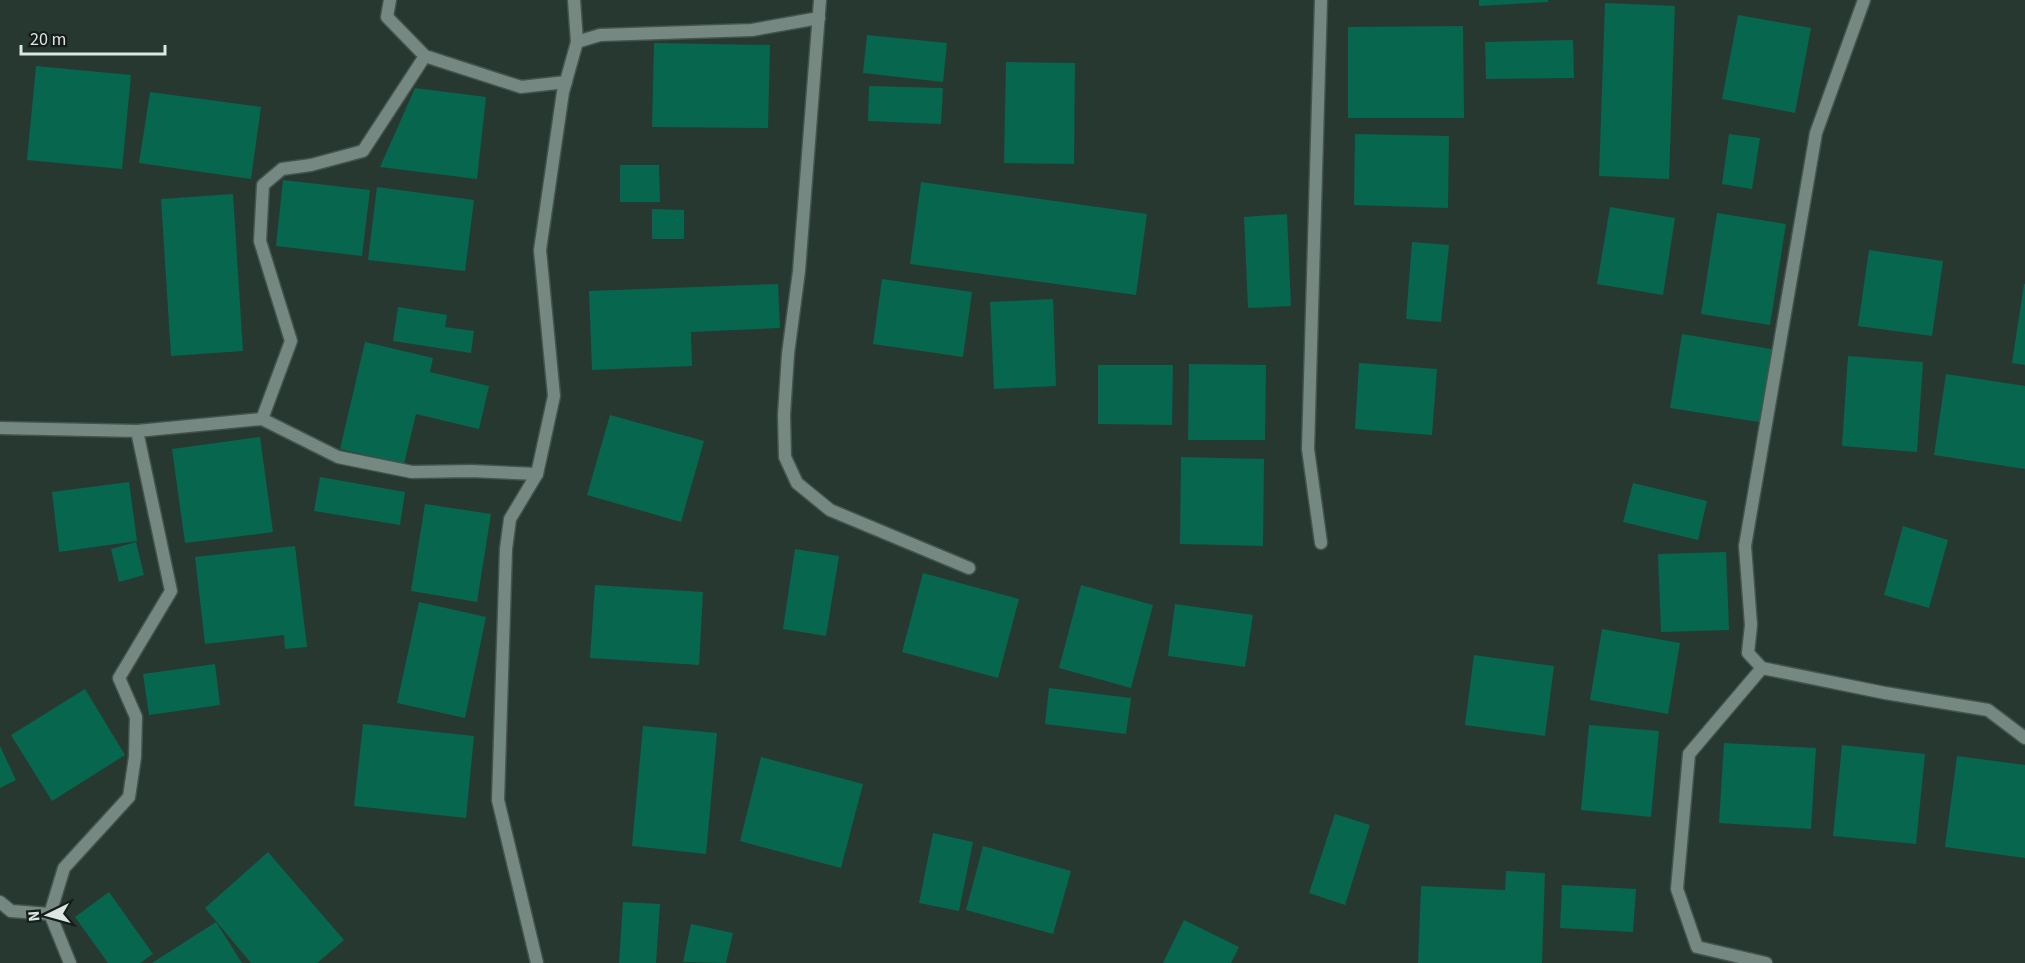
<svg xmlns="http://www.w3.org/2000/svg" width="2025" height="963" font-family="'Source Sans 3',sans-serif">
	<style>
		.building { fill: #07664e }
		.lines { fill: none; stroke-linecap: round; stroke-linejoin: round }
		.street-casing { stroke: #44534d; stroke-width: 15 }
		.street { stroke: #758881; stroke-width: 12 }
	</style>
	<rect width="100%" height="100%" fill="#273831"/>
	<g class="building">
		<path d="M 1479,0 L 1548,0 L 1548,2 L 1479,6 Z"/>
		<path d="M 1605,3 L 1675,6 L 1669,179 L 1599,176 Z"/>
		<path d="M 1738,15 L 1811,28 L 1795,113 L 1722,99 Z"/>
		<path d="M 1463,26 L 1464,118 L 1348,118 L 1348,27 Z"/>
		<path d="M 867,35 L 947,43 L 943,82 L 863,73 Z"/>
		<path d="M 1573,40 L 1574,78 L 1486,79 L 1485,42 Z"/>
		<path d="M 654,43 L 770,45 L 768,128 L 652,127 Z"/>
		<path d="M 1006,62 L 1075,63 L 1074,164 L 1004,163 Z"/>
		<path d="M 36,66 L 131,75 L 122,169 L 27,160 Z"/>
		<path d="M 869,86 L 943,88 L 941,124 L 868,121 Z"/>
		<path d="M 415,88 L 486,97 L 477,179 L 380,167 Z"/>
		<path d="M 150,92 L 261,107 L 251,179 L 139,163 Z"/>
		<path d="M 1355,134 L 1449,136 L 1448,208 L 1354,205 Z"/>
		<path d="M 1729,134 L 1760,138 L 1752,189 L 1722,184 Z"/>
		<path d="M 620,165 L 659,165 L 660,202 L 620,202 Z"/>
		<path d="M 283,180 L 370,190 L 362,256 L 276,246 Z"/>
		<path d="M 921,182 L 1147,214 L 1136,295 L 910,264 Z"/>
		<path d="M 377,187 L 474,200 L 465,271 L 368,260 Z"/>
		<path d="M 233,194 L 243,351 L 171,356 L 161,199 Z"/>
		<path d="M 1610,207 L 1675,218 L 1663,295 L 1597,284 Z"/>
		<path d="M 652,209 L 684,210 L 684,239 L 652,239 Z"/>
		<path d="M 1717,213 L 1786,224 L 1770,325 L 1701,314 Z"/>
		<path d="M 1287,214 L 1291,306 L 1248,308 L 1244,217 Z"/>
		<path d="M 1412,242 L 1449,245 L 1441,322 L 1406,319 Z"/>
		<path d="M 1869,250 L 1943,261 L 1932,336 L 1858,326 Z"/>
		<path d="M 882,279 L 972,292 L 963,357 L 873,344 Z"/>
		<path d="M 778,284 L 780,328 L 691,332 L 692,366 L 592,370 L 589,291 Z"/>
		<path d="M 2024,284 L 2025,284 L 2025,365 L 2012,363 Z"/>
		<path d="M 1053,299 L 1056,386 L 994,389 L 990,302 Z"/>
		<path d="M 398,307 L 447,315 L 445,327 L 474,331 L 471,353 L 393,341 Z"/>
		<path d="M 1682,334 L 1777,350 L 1765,423 L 1670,408 Z"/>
		<path d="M 365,342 L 433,358 L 430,372 L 489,386 L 479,429 L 416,414 L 404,464 L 340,449 Z"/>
		<path d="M 1848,356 L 1923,362 L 1917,452 L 1842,446 Z"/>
		<path d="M 1359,363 L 1437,369 L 1432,435 L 1355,429 Z"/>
		<path d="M 1189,364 L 1266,365 L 1265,440 L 1188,440 Z"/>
		<path d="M 1098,365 L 1173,365 L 1172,425 L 1098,424 Z"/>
		<path d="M 1946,374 L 2025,386 L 2025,469 L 1934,455 Z"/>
		<path d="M 610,415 L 704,441 L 681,522 L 587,495 Z"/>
		<path d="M 260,437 L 273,532 L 185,543 L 172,449 Z"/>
		<path d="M 1181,457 L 1264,459 L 1263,546 L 1180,544 Z"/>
		<path d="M 320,477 L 405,492 L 400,525 L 314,511 Z"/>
		<path d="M 129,482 L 137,541 L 59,552 L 52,492 Z"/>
		<path d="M 1633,483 L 1707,501 L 1698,540 L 1623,522 Z"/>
		<path d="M 425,504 L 491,514 L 477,602 L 411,591 Z"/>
		<path d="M 1903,526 L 1948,540 L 1929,608 L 1884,595 Z"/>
		<path d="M 136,542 L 144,575 L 119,582 L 111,549 Z"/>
		<path d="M 295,546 L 307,647 L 285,649 L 284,635 L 205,644 L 195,557 Z"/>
		<path d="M 795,549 L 839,556 L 826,636 L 783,629 Z"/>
		<path d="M 1726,552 L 1729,630 L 1661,632 L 1658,554 Z"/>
		<path d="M 923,573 L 1019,599 L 998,678 L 902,652 Z"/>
		<path d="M 595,585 L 703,592 L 699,665 L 590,658 Z"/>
		<path d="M 1081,585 L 1153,605 L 1131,688 L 1059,668 Z"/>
		<path d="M 419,602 L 486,617 L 465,718 L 397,703 Z"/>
		<path d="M 1175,604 L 1253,615 L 1245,667 L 1168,656 Z"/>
		<path d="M 1602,629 L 1680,643 L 1668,714 L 1590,700 Z"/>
		<path d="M 1474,655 L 1554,666 L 1545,736 L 1465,725 Z"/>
		<path d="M 215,664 L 220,705 L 149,715 L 143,674 Z"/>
		<path d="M 1049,688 L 1131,698 L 1126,734 L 1045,724 Z"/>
		<path d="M 85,689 L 125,755 L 52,801 L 11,735 Z"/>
		<path d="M 363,724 L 474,736 L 466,818 L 354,806 Z"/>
		<path d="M 1589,725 L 1659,731 L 1651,817 L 1581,810 Z"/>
		<path d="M 643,726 L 717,733 L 706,854 L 632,846 Z"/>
		<path d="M 1724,743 L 1816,748 L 1811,829 L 1719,823 Z"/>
		<path d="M 1842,745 L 1925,754 L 1916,844 L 1833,836 Z"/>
		<path d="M 0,746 L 16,780 L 0,788 Z"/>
		<path d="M 1957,756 L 2025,765 L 2025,858 L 1945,847 Z"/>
		<path d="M 761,757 L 863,784 L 841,868 L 740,841 Z"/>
		<path d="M 1335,814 L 1370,825 L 1345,905 L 1309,893 Z"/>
		<path d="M 933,833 L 973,842 L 959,911 L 919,903 Z"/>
		<path d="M 983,846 L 1071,871 L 1053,934 L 966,910 Z"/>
		<path d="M 268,852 L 344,940 L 317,963 L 251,963 L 205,908 Z"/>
		<path d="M 1506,871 L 1545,873 L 1542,963 L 1418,963 L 1421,886 L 1505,890 Z"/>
		<path d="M 1562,885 L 1636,889 L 1633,932 L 1560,928 Z"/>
		<path d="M 109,892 L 153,954 L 140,963 L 108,963 L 75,917 Z"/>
		<path d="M 623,902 L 660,904 L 656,963 L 619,963 Z"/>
		<path d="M 1184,920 L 1239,947 L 1231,963 L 1163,963 Z"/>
		<path d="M 216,922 L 242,963 L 152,963 Z"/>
		<path d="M 691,924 L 733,933 L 726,963 L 683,962 Z"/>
	</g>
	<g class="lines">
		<g class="street-casing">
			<g id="street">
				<path d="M 390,0 L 387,17 L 425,56 L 521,87 L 566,82"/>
				<path d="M 820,0 L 799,271 L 788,354 L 784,415 L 785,457 L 797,483 L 830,510 L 969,568"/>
				<path d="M 1864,0 L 1816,133 L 1745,546 L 1751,625 L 1748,653 L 1762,668 L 1885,693 L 1988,710 L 2025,738"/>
				<path d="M 577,42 L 600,35 L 752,30 L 819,18"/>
				<path d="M 262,419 L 291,341 L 260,241 L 263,185 L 282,169 L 311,165 L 363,151 L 425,56"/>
				<path d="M 0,428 L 137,431 L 262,419 L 338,457 L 412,472 L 471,471 L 537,474"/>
				<path d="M 1321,543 L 1308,449 L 1321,0"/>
				<path d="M 1762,668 L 1689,754 L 1677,889 L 1697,947 L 1766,963"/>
				<path d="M 0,902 L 11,911 L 50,914"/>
				<path d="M 70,963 L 50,914 L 64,868 L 129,797 L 135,757 L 136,717 L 119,678 L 171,591 L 137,431"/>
				<path d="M 537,963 L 498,800 L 506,549 L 510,519 L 537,474 L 554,396 L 540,250 L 563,92 L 577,42 L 574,0"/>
			</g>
		</g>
		<use href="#street" class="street"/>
	</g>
	<g transform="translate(48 915) rotate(265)" stroke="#161d1a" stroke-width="4.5" paint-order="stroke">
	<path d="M0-4.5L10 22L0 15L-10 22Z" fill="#dce6e2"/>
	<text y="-9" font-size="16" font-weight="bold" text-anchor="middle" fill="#dce6e2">N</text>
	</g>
	<path d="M21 45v9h144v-9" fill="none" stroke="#dce6e2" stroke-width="3"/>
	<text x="30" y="45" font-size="18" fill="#dce6e2" stroke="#161d1a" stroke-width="4.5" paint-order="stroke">20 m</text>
</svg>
